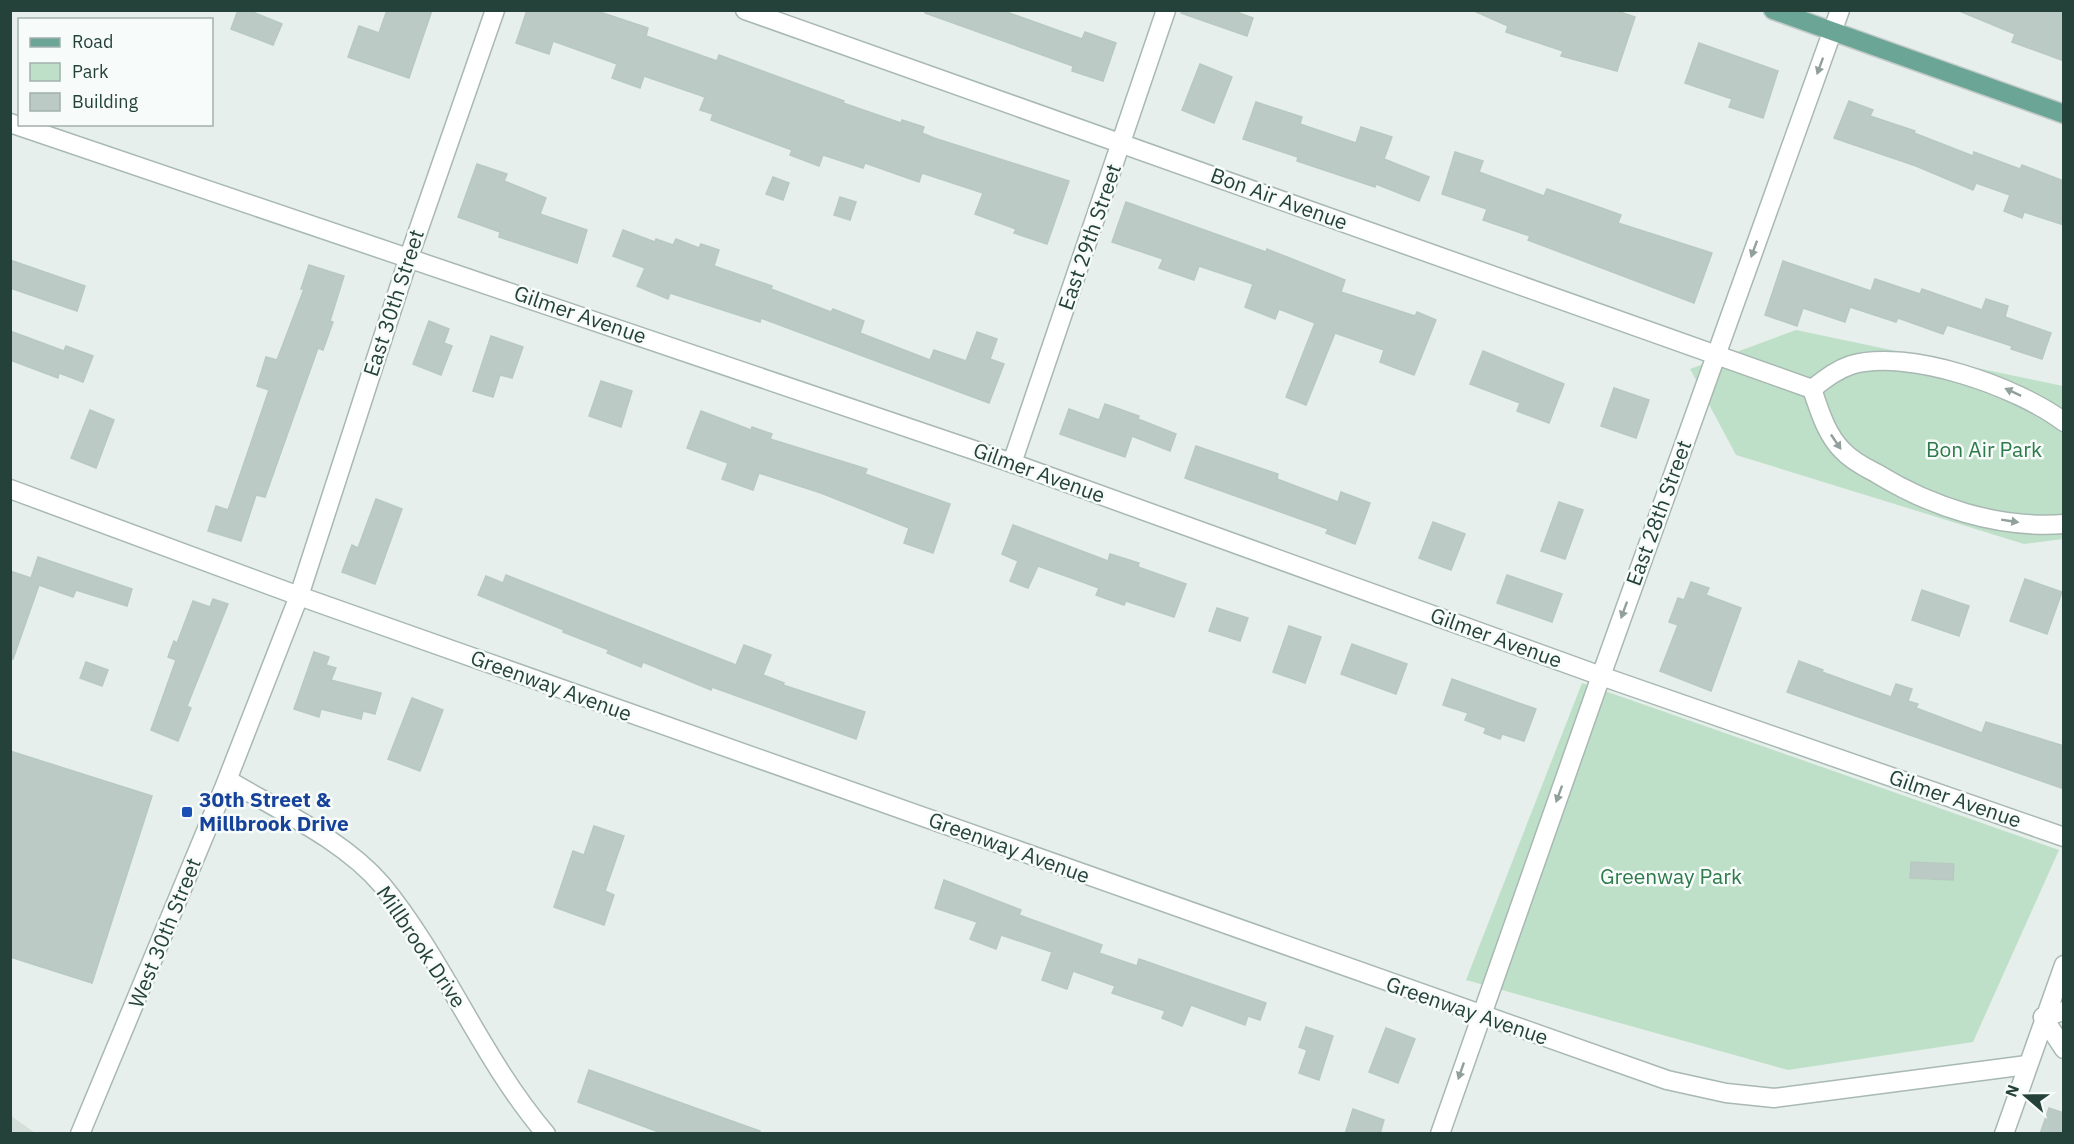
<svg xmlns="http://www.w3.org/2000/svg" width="2074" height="1144" font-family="'IBM Plex Sans',sans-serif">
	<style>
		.built { fill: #d4dfda }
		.green { fill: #bfe0c8 }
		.building { fill: #bbcac4; stroke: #b8c9c2; stroke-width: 1.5 }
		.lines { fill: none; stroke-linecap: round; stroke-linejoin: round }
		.minor-casing { stroke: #a8b8b2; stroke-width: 21 }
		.major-casing { stroke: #c2cac8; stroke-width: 21 }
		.minor { stroke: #fff; stroke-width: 18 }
		.major { stroke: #6aa596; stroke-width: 18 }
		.oneway { fill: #92a09c }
		.transit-dot { fill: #1a4fb4; stroke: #f7fbf9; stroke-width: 2 }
		.labels { text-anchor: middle; stroke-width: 5; stroke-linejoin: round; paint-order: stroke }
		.street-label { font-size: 21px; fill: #24423a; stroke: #f7fbf9 }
		.park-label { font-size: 21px; fill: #2d7a4b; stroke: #f7fbf9 }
		.transit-label { font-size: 21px; font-weight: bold; fill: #164399; stroke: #f7fbf9; text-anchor: start }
	</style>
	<rect width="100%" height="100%" fill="#e6efeb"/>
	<path class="built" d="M 10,1115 L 35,1133 L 11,1133 Z"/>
	<g class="green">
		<path d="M 1796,330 L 2063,386 L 2063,539 L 2024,544 L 1736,455 L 1690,369 Z"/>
		<path d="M 1582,683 L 2059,850 L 1973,1042 L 1788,1070 L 1466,980 Z"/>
	</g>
	<g class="building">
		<path d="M 238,10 L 248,10 L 282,24 L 273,45 L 231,29 Z"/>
		<path d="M 387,10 L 432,10 L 409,78 L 348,57 L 359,26 L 379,33 Z"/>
		<path d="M 527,10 L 594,10 L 648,28 L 646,36 L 717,61 L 719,55 L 844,101 L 843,103 L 901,123 L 902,120 L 924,127 L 922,133 L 934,138 L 1069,181 L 1047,244 L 1014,233 L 1016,229 L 975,214 L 983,193 L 922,173 L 919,182 L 865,163 L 863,168 L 823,155 L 819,166 L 790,155 L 792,150 L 711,120 L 713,114 L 700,110 L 705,97 L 644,76 L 640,88 L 612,78 L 617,64 L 553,41 L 549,54 L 516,43 Z"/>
		<path d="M 925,10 L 1001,10 L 1082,39 L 1085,32 L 1116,43 L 1103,81 L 1072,71 L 1073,66 L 925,13 Z"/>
		<path d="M 1182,10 L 1231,10 L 1253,18 L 1247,36 L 1181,13 Z"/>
		<path d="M 1472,10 L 1614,10 L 1635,17 L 1617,71 L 1561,56 L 1563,51 L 1506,32 L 1508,26 Z"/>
		<path d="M 1957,10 L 2064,10 L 2064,61 L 2012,42 L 2015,34 Z"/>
		<path d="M 1699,43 L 1778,71 L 1763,118 L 1729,107 L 1732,99 L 1685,83 Z"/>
		<path d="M 1200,64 L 1232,77 L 1214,123 L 1182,110 Z"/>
		<path d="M 1849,101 L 1873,110 L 1870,116 L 1915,131 L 1914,133 L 1973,156 L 1974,152 L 2020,169 L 2022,165 L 2064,181 L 2064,225 L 2024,212 L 2022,218 L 2004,211 L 2010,195 L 1976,183 L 1973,190 L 1916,166 L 1834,138 Z"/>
		<path d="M 1256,102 L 1302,117 L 1300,124 L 1356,143 L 1361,127 L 1392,137 L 1384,159 L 1429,177 L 1419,201 L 1376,184 L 1375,187 L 1297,161 L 1298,157 L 1243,139 Z"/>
		<path d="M 1455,152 L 1483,161 L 1479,172 L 1544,196 L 1547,189 L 1593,205 L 1621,215 L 1618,223 L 1712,253 L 1694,303 L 1528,240 L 1530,236 L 1483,220 L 1487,209 L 1442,194 Z"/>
		<path d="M 477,164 L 507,174 L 504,181 L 546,198 L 540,214 L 587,230 L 577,263 L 499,237 L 500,232 L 458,217 Z"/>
		<path d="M 773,177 L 789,183 L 783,200 L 766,194 Z"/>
		<path d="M 840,197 L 856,202 L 850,220 L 834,215 Z"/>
		<path d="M 1126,202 L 1266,252 L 1267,249 L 1345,280 L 1341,292 L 1415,316 L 1417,312 L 1436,320 L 1414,375 L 1380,362 L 1384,350 L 1335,333 L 1306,405 L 1286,397 L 1315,323 L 1279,309 L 1275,319 L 1245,307 L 1253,284 L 1199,266 L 1194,280 L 1159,268 L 1163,259 L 1112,242 Z"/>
		<path d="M 623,230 L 655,242 L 656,239 L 673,245 L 676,239 L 699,248 L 701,244 L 719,250 L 714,266 L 772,286 L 771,289 L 831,312 L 833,309 L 864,321 L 860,333 L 930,360 L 934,350 L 966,361 L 977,332 L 997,339 L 990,359 L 1004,364 L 989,403 L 761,318 L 760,322 L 670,293 L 668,299 L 637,286 L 645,268 L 613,256 Z"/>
		<path d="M 10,260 L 85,286 L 77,311 L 10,288 Z"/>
		<path d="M 1783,261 L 1871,291 L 1875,279 L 1920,294 L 1922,289 L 1982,310 L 1986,299 L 2008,306 L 2005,317 L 2051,333 L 2042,359 L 2011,349 L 2012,346 L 1947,325 L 1943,334 L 1898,318 L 1896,322 L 1850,307 L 1845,322 L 1803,308 L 1797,326 L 1765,315 Z"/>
		<path d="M 309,265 L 344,276 L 330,321 L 333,322 L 323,350 L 318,348 L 265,497 L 256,495 L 241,541 L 208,531 L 216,506 L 228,510 L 269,390 L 257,386 L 266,357 L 277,360 L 304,289 L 301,289 Z"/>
		<path d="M 429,321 L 449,329 L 444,343 L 452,346 L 441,375 L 413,364 Z"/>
		<path d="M 10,331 L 64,351 L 66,346 L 93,356 L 83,382 L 59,373 L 58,378 L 10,360 Z"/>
		<path d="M 491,336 L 523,347 L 512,378 L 500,375 L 493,397 L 473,391 Z"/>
		<path d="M 1483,351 L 1564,384 L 1549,423 L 1517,411 L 1520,403 L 1470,384 Z"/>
		<path d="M 601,381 L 632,391 L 621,427 L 589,416 Z"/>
		<path d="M 1614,388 L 1649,400 L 1636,438 L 1601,426 Z"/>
		<path d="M 1105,404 L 1139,416 L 1138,419 L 1176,434 L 1170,451 L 1132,436 L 1125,457 L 1060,434 L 1069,409 L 1099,420 Z"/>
		<path d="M 90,410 L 114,420 L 96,468 L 71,458 Z"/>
		<path d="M 701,411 L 751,430 L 752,427 L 772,434 L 770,439 L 867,469 L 865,474 L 950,504 L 933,553 L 904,543 L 909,528 L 821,493 L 759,473 L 753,490 L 722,479 L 728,463 L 687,448 Z"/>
		<path d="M 1196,446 L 1278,474 L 1277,479 L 1338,502 L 1341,492 L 1370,503 L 1355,544 L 1326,533 L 1328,529 L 1185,478 Z"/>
		<path d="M 376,499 L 402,509 L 375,584 L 342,572 L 352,545 L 358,548 Z"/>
		<path d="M 1559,502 L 1583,510 L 1565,559 L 1541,551 Z"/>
		<path d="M 1433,522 L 1465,534 L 1451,570 L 1419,558 Z"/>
		<path d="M 1013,525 L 1108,561 L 1110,554 L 1139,563 L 1138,567 L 1186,584 L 1174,617 L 1126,601 L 1124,605 L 1096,595 L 1099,588 L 1038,566 L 1028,588 L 1010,581 L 1018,561 L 1002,554 Z"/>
		<path d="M 38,557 L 132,589 L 127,606 L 76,590 L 73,597 L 39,585 L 13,659 L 10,658 L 10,571 L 31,578 Z"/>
		<path d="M 506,575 L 736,665 L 744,645 L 771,655 L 763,675 L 784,683 L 783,685 L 865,712 L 856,739 L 712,687 L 711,690 L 643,662 L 641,667 L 607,653 L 609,650 L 563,632 L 564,630 L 478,595 L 486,576 L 503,583 Z"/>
		<path d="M 1507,575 L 1562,594 L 1552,622 L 1497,603 Z"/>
		<path d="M 2025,579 L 2062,592 L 2047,634 L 2010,621 Z"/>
		<path d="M 1691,582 L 1709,588 L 1706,595 L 1741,608 L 1711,691 L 1660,671 L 1678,625 L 1669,622 L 1678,598 L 1684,600 Z"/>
		<path d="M 1922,590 L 1969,606 L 1959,636 L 1912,620 Z"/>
		<path d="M 213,599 L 228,604 L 187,706 L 191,708 L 178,741 L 151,730 L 176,660 L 168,657 L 174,641 L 177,643 L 193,601 L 210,607 Z"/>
		<path d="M 1217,608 L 1248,618 L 1240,641 L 1209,631 Z"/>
		<path d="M 1289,626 L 1321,637 L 1305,683 L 1273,672 Z"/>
		<path d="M 1352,644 L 1407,664 L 1396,694 L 1341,674 Z"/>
		<path d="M 314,652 L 329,657 L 326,665 L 336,668 L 331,680 L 381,693 L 375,714 L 363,711 L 361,719 L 321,709 L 319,717 L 294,709 Z"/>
		<path d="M 1799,661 L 1823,670 L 1822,672 L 1891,697 L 1896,684 L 1912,689 L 1908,701 L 1918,704 L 1916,708 L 1982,733 L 1986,722 L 2064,746 L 2064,789 L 1787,692 Z"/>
		<path d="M 86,662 L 108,670 L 102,686 L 80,678 Z"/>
		<path d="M 1452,679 L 1536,709 L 1524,741 L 1502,734 L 1500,739 L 1484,733 L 1486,728 L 1465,720 L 1468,713 L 1443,705 Z"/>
		<path d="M 412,698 L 443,710 L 420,771 L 388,759 Z"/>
		<path d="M 10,751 L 152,796 L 92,983 L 10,957 Z"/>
		<path d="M 594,826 L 624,836 L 605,891 L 614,895 L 604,925 L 554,907 L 573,851 L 584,855 Z"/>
		<path d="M 1911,862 L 1954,864 L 1953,880 L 1910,878 Z"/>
		<path d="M 944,880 L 1021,910 L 1019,915 L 1102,945 L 1099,953 L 1137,966 L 1139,959 L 1266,1003 L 1260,1020 L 1248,1016 L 1245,1025 L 1191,1005 L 1182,1026 L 1162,1018 L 1165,1011 L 1112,993 L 1115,986 L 1073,971 L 1067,989 L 1042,980 L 1052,952 L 1001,935 L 996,949 L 970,939 L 977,922 L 935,908 Z"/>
		<path d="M 1306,1027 L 1333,1036 L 1319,1080 L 1299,1073 L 1307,1050 L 1299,1047 Z"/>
		<path d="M 1386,1028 L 1415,1039 L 1398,1083 L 1369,1072 Z"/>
		<path d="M 589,1070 L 760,1131 L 760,1134 L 664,1134 L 578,1102 Z"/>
		<path d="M 2049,1108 L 2064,1113 L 2064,1134 L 2040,1134 Z"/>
		<path d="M 1353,1109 L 1384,1120 L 1380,1134 L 1345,1134 Z"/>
	</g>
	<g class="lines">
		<g class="minor-casing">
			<g id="minor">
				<path d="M 745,10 L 1812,389"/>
				<path d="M 10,123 L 1012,463 L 1601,676 L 2064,837"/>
				<path d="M 1812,389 C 1819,409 1826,434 1842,450 C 1851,460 1864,467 1876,473 C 1931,507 1998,529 2064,524"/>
				<path d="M 1812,389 C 1825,379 1836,370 1851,365 C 1908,348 2018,387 2064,422"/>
				<path d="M 1012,463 L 1166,10"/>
				<path d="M 10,489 L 299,596 L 1667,1080 L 1726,1093 L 1774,1098 L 2027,1065"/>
				<path d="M 228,780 C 278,810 344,840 382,885 C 445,962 481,1058 546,1134"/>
				<path d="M 2043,1017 L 2064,1049"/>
				<path d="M 2043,1017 L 2064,1011"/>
				<path d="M 80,1134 L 224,788 L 299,596 L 409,257 L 495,10"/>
				<path d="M 1440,1134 L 1601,676 L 1840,10"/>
				<path d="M 2004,1134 L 2064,965"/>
			</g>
		</g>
		<g class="major-casing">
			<path id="major" d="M 1773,10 L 2064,114"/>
		</g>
		<use href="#minor" class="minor"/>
		<use href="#major" class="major"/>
	</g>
	<defs><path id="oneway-solid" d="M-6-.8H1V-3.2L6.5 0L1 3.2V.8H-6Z" transform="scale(1.5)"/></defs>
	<g class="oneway">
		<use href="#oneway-solid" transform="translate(1820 66) rotate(110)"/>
		<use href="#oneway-solid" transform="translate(1754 249) rotate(110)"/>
		<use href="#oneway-solid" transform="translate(2013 392) rotate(-155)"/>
		<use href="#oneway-solid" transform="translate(1836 442) rotate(56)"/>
		<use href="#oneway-solid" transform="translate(2010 521) rotate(9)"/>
		<use href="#oneway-solid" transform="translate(1624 610) rotate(110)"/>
		<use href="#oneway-solid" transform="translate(1559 794) rotate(110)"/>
		<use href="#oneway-solid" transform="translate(1461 1071) rotate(109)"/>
	</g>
	<rect class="transit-dot" x="181" y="806" width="12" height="12" rx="3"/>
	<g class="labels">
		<g class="street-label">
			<text transform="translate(1279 199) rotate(20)" y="7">Bon Air Avenue</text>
			<text transform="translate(1090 237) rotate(-71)" y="7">East 29th Street</text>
			<text transform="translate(394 303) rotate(-72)" y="7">East 30th Street</text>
			<text transform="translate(580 315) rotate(19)" y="7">Gilmer Avenue</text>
			<text transform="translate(1039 473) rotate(20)" y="7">Gilmer Avenue</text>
			<text transform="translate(1659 513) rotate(-70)" y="7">East 28th Street</text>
			<text transform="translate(1496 638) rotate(20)" y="7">Gilmer Avenue</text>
			<text transform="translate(551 686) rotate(20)" y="7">Greenway Avenue</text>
			<text transform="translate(1955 799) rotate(19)" y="7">Gilmer Avenue</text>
			<text transform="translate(1009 848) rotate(20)" y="7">Greenway Avenue</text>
			<text transform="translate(165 933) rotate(-68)" y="7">West 30th Street</text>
			<text transform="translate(421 947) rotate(56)" y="7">Millbrook Drive</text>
			<text transform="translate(1467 1011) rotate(19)" y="7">Greenway Avenue</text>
		</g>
		<g class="park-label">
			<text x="1984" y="457">Bon Air Park</text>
			<text x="1671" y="884">Greenway Park</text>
		</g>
		<g class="transit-label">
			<text x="199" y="807">30th Street &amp;<tspan x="199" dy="24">Millbrook Drive</tspan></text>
		</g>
	</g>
	<rect width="2074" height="1144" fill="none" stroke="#24423a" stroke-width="24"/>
	<rect x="18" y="18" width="195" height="108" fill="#f7fbf9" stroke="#a3b1ad" stroke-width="1.5"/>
	<rect x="30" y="38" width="30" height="9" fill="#6aa596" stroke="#a3b1ad" stroke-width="1.5"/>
	<text x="72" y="48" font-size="18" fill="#24423a">Road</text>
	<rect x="30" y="63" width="30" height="18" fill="#bfe0c8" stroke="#a3b1ad" stroke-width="1.5"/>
	<text x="72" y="78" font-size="18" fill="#24423a">Park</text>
	<rect x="30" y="93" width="30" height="18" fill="#bbcac4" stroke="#a3b1ad" stroke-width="1.5"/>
	<text x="72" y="108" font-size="18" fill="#24423a">Building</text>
	<g transform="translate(2026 1096) rotate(290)" stroke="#f7fbf9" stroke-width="4.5" paint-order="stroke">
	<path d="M0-4.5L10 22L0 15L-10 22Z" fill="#24423a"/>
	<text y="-9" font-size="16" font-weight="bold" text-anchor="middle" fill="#24423a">N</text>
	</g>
</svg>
